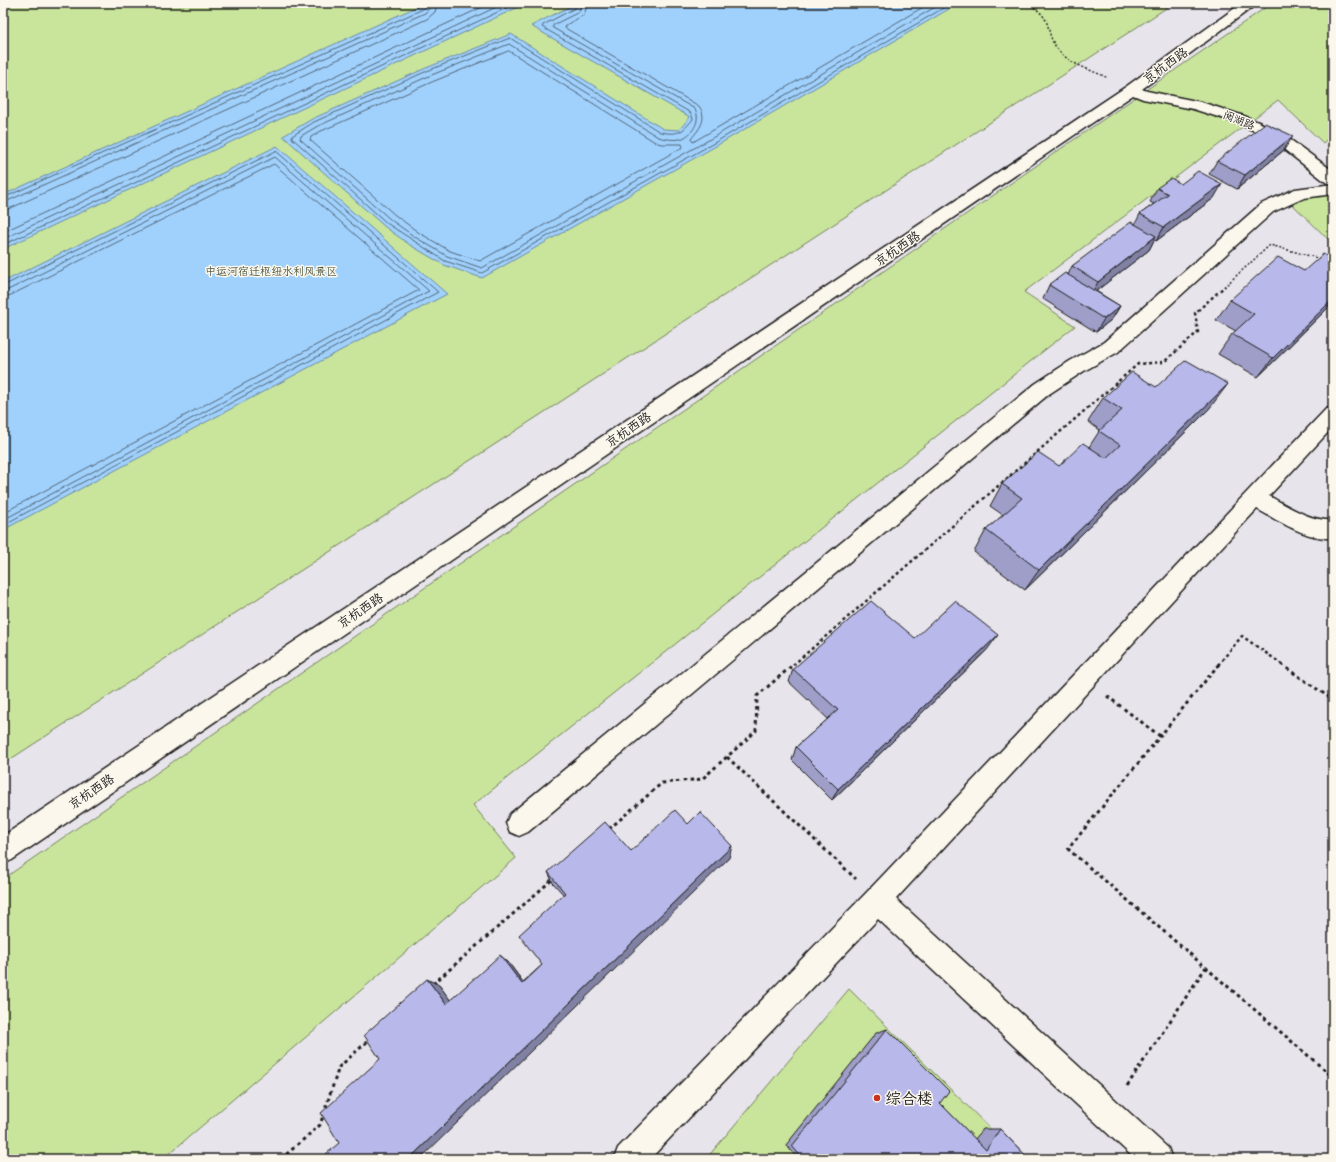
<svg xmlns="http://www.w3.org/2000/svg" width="1336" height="1162" font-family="Itim,'LXGW WenKai TC',sans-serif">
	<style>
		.green { fill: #c9e59c; stroke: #72805c }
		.water { fill: #a0d1fd; stroke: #6b89a3 }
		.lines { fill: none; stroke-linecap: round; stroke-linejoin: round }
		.shore { stroke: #516476; stroke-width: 1 }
		.minor-casing { stroke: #1c1c1c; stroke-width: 3 }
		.path-far2 { stroke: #1c1c1c; stroke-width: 1.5; stroke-dasharray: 2 2; stroke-linecap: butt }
		.path-far1 { stroke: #1c1c1c; stroke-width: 2.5; stroke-dasharray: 3 3; stroke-linecap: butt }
		.path { stroke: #1c1c1c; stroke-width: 3; stroke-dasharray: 3.5 3.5; stroke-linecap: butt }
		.minor { fill: #fbf7ec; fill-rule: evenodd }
		.wall { fill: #9e9ec9; stroke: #1c1c1c }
		.shaded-wall { fill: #8181a4; stroke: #1c1c1c }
		.building { fill: #b8b8ea; stroke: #1c1c1c }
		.poi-dot { fill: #c8321e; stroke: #fbf7ec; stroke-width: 1.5 }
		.labels { text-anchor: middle; stroke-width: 3; stroke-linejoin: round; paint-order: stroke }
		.far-street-label { font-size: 11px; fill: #1c1c1c; stroke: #fbf7ec }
		.far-park-label { font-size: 11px; fill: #505842; stroke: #fbf7ec }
		.street-label { font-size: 13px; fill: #1c1c1c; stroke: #fbf7ec }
		.near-poi-label { font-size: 16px; fill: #1c1c1c; stroke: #fbf7ec; text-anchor: start }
	</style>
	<rect width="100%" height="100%" fill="#e7e4eb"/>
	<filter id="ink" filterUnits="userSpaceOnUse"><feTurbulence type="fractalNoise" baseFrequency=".025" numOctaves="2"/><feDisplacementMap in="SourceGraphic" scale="8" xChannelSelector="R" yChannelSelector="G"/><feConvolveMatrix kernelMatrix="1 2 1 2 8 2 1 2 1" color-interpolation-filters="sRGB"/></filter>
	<g filter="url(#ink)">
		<g class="green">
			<path d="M 3,3 L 1174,3 L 3,764 Z"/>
			<path d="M 1272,3 L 1333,3 L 1333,134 L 1323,143 L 1278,100 L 1024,292 L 1075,326 L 473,805 L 516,858 L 163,1159 L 3,1159 L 3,879 Z"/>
			<path d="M 1333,193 L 1333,244 L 1290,202 L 1308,197 Z"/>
			<path d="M 849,989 L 1021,1159 L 706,1159 Z"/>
		</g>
		<g class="water">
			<path d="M 425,3 L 527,3 L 3,249 L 3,195 Z"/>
			<path d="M 577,3 L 959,3 L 716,146 L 482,278 L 444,265 L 410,245 L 385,227 L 283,136 L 312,119 L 426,68 L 511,34 L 663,129 L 679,130 L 690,117 L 531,26 Z"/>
			<path d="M 277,146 L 447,294 L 3,530 L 3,282 Z"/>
		</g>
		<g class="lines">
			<g class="shore">
				<path d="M 577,3 L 575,8 L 543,25 L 542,27 L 691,113 L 693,119 C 682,133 678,135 660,132 L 510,38 L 427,71 L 314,122 L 292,136 L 292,138 L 388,224 L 445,261 L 482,273 L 714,143 L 952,3"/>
				<path d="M 582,3 L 579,12 L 553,25 L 553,28 L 695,109 C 701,119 694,133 683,138 C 676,141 665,139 658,137 L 509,44 L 429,76 L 316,127 L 301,136 L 300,139 L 391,220 L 415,237 L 447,256 L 482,268 L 712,138 L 942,3"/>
				<path d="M 588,3 L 584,15 L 566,25 L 565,28 L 699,106 C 708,119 700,128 691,139 L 693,142 L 930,3"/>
				<path d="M 509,51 L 655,142 L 661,144 L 682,144 L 683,147 L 480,261 L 450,251 L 418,232 L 395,215 L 310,140 L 311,137 L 319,132 L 432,82 Z"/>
				<path d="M 3,198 L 423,9 L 426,3"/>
				<path d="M 3,203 L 425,13 L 429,9 L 431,3"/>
				<path d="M 3,209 L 11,208 L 427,19 L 435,12 L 437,3"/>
				<path d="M 3,232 L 491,3"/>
				<path d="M 3,239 L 505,3"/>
				<path d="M 3,245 L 517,3"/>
				<path d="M 3,286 L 276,151 L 438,292 L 3,525"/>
				<path d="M 3,291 L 8,290 L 275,157 L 429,291 L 3,520"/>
				<path d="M 3,297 L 11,295 L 274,164 L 419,290 L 3,513"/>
			</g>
			<g class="minor-casing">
				<g id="minor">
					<path d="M 1242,3 L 1258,3 L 1142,89 L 1147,91 L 1201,102 L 1244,116 L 1277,130 L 1333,171 L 1333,194 L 1304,198 L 1273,212 L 1118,352 L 1084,371 L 1049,394 L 528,832 L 519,836 L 510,832 L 506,823 L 510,814 L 1035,384 L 1070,361 L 1104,342 L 1261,204 L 1295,189 L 1333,184 L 1327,183 L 1267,136 L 1234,122 L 1193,109 L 1143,99 L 1133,95 L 12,860 L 3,864 L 3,836 L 1127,86 Z"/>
					<path d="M 1333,407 L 1333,427 L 1269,496 C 1288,506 1311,522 1333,520 L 1333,538 C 1307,540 1279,521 1257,509 L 896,899 L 1168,1148 L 1172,1159 L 1135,1159 L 878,919 L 650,1159 L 614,1159 L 618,1148 L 868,891 L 1326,409 Z"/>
				</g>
			</g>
			<g class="path-far2">
				<path d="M 1027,3 C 1057,20 1042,31 1059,51 C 1071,65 1092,70 1108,78"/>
				<path d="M 1224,287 L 1270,245 L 1321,259"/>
			</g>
			<g class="path-far1">
				<path d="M 793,665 L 1138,364 L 1164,362 L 1198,332 L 1195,313 L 1225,286"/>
				<path d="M 1218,665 L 1242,636 L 1283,665"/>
			</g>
			<g class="path">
				<path d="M 1219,664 L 1068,849 L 1333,1077"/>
				<path d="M 1281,664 L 1333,700"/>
				<path d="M 1107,696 L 1160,736"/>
				<path d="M 727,757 L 856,879"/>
				<path d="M 609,829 L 662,783 L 702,779 L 756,731 L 757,696 L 794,664"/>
				<path d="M 433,984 L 554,878"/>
				<path d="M 1127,1086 L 1206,967"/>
				<path d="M 281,1159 L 320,1125 L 339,1067 L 369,1040"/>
			</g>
			<use href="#minor" class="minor"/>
		</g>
		<g class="wall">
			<path d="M 1284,150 L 1237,189 L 1209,174 L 1217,161 Z"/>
			<path d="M 1181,184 L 1214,198 L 1156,241 L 1154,240 L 1149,250 L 1096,291 L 1120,306 L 1112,319 L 1096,332 L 1043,299 L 1049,285 L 1068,275 L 1072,266 L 1135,224 L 1140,214 L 1154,204 L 1150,202 L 1157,188 Z"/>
			<path d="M 1333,259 L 1333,303 L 1258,377 L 1218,354 L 1232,334 L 1236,331 L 1216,320 L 1230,300 L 1304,271 Z"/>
			<path d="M 1156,387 L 1209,409 L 1025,590 L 974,552 L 986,530 L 1003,515 L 990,506 L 1002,484 L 1059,466 L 1089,447 L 1100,430 L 1088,422 L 1103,398 Z"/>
			<path d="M 915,638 L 987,650 L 832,800 L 792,760 L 796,747 L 828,719 L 789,682 L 793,669 Z"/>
			<path d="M 688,824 L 729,858 L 339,1143 L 380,1059 L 439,985 L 450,1000 L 508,962 L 523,982 L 542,965 L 563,894 L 553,883 L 548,872 L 631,851 Z"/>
			<path d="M 887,1029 L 940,1103 L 975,1139 L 983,1129 L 1000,1129 L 1029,1159 L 798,1159 L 786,1145 L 876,1033 Z"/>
		</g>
		<g class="shaded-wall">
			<path d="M 1293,136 L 1284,150 L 1237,189 L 1245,175 Z"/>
			<path d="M 1222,184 L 1214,198 L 1156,241 L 1164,227 Z"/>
			<path d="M 1156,236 L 1149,250 L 1091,295 L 1098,282 Z"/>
			<path d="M 1333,299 L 1333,303 L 1258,377 L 1273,358 Z"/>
			<path d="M 1120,306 L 1112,319 L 1096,332 L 1104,319 Z"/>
			<path d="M 1228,384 L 1209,409 L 1025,590 L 1039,570 Z"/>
			<path d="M 998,635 L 987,650 L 832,800 L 838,789 Z"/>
			<path d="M 732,846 L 729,858 L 420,1159 L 409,1159 Z"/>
			<path d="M 500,955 L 508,962 L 529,990 L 522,984 Z"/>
			<path d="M 427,979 L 439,985 L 457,1009 L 446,1004 Z"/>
		</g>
		<g class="building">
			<path d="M 1265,123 L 1293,136 L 1245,175 L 1217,161 Z"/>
			<path d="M 1198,171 L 1222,184 L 1164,227 L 1140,214 L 1168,194 L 1157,188 L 1171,178 L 1181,184 Z"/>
			<path d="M 1131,222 L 1156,236 L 1098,282 L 1072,266 Z"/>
			<path d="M 1323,254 L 1333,259 L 1333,299 L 1273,358 L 1232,334 L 1254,314 L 1230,300 L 1278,257 L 1304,271 Z"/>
			<path d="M 1065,273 L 1120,306 L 1104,319 L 1049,285 Z"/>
			<path d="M 1186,360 L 1228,384 L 1039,570 L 986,530 L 1022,498 L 1002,484 L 1038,452 L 1059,466 L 1083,443 L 1106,458 L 1120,445 L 1099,431 L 1122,410 L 1103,398 L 1132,372 L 1156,387 Z"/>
			<path d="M 871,601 L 915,638 L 955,601 L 998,635 L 838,789 L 796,747 L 838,710 L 793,669 Z"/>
			<path d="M 675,810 L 688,824 L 700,812 L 732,846 L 409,1159 L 329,1159 L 326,1154 L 339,1143 L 321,1113 L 380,1059 L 364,1035 L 427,979 L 446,1004 L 500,955 L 522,984 L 542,965 L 519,935 L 565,893 L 548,872 L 605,822 L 631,851 Z"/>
			<path d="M 887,1029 L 949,1091 L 940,1103 L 986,1150 L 1000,1129 L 1029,1159 L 803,1159 L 792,1146 Z"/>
		</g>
	</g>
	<circle class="poi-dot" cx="877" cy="1098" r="4"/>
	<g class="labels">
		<g class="far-street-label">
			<text transform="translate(1239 120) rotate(21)" y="4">阅湖路</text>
		</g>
		<g class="far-park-label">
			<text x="271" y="275">中运河宿迁枢纽水利风景区</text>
		</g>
		<g class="street-label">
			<text transform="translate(1165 65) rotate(-36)" y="5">京杭西路</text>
			<text transform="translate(897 248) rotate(-34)" y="5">京杭西路</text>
			<text transform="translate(628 429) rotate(-34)" y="5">京杭西路</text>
			<text transform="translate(360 610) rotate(-34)" y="5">京杭西路</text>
			<text transform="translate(91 791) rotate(-34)" y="5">京杭西路</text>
		</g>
		<g class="near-poi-label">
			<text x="885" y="1104">综合楼</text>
		</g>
	</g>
	<rect width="1336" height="1162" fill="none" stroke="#fbf7ec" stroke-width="16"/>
	<rect x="8" y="8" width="1320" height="1146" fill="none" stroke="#1c1c1c" stroke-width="1.5" filter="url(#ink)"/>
</svg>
